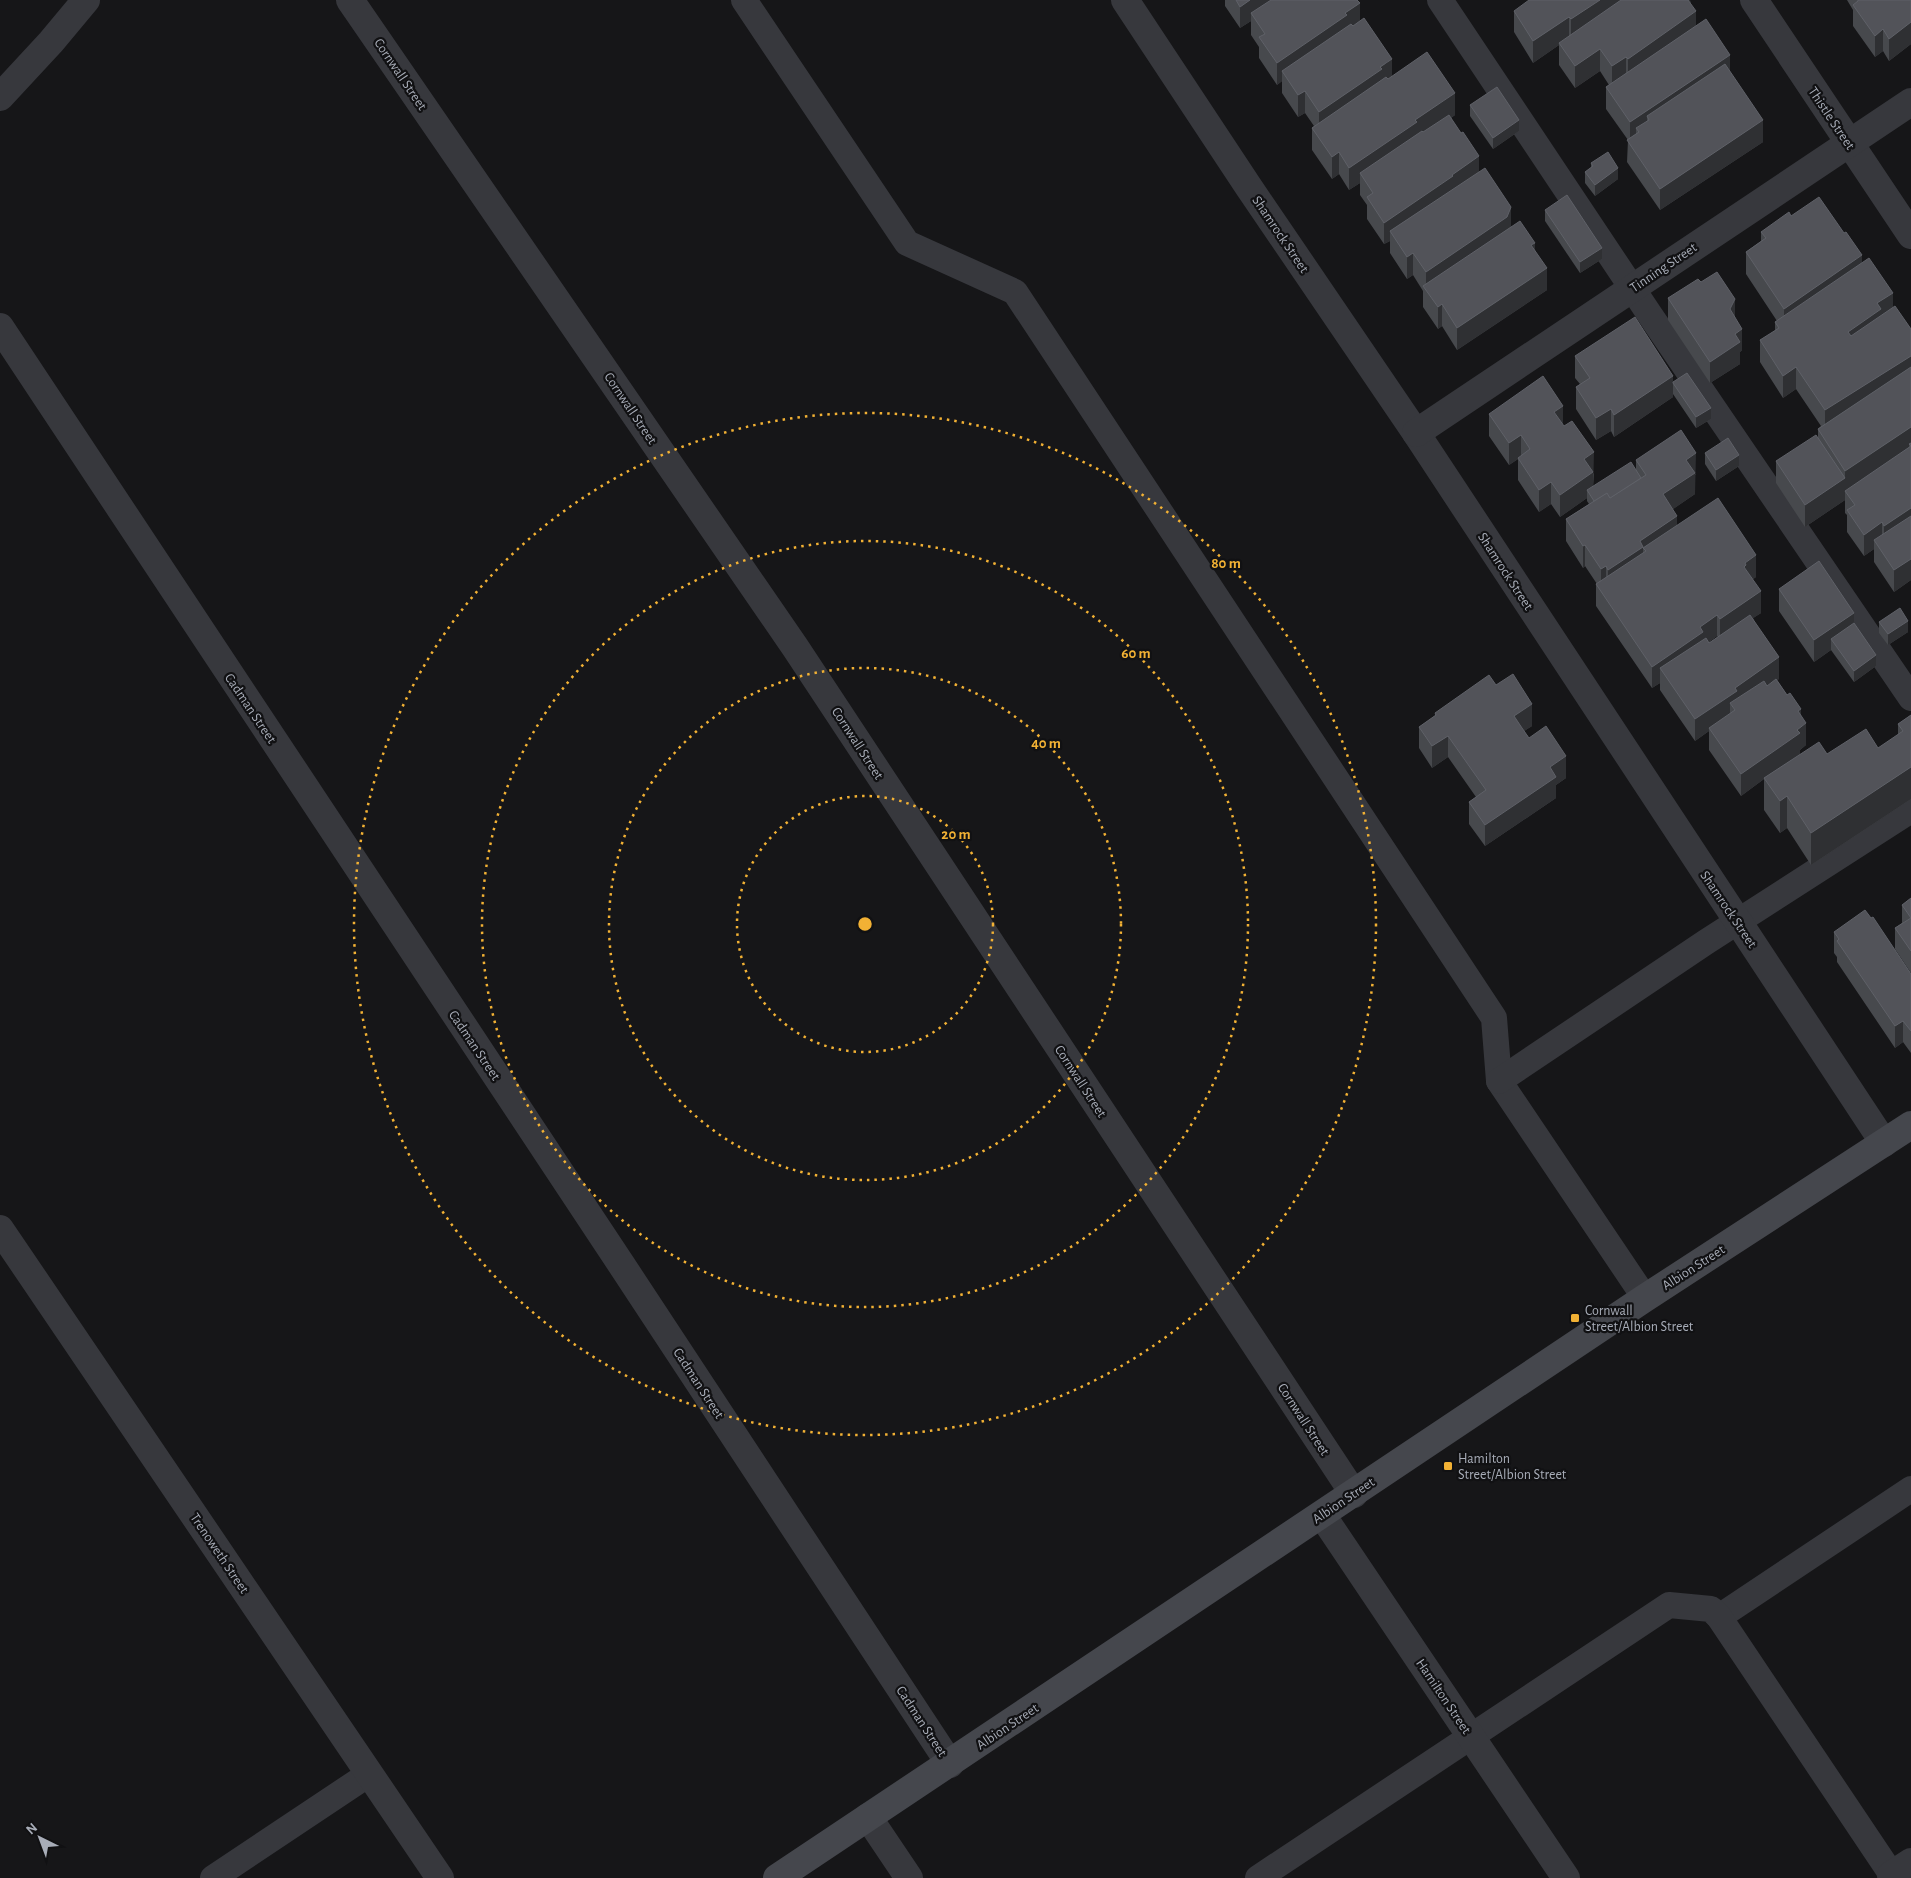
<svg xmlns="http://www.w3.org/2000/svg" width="1911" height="1878" font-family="'Alegreya Sans',sans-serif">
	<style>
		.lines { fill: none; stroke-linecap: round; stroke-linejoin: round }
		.lane { stroke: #37383d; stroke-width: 26 }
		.street { stroke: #37383d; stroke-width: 28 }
		.secondary { stroke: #45474d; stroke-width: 28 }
		.wall { fill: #47494d; fill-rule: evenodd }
		.shaded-wall { fill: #2f3033 }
		.building { fill: #525359; stroke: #5f6168 }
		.ring { fill: none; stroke: #f2b134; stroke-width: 2.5; stroke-dasharray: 2.5 5 }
		.poi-dot { fill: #f2b134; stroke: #111113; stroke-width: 2 }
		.labels { text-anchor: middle; stroke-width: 4.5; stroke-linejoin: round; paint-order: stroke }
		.street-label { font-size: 14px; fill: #a8adb8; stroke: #111113 }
		.poi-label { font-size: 14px; fill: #a8adb8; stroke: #111113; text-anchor: start }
		.centre { fill: #f2b134; stroke: #111113; stroke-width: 2.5 }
		.ring-label { font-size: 15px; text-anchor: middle; font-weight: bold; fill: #f2b134; stroke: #111113; stroke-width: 4.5; stroke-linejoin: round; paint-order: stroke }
	</style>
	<rect width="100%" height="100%" fill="#161618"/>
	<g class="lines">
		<g class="lane">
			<path d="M 744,0 L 907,243 L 1015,292 L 1494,1018 L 1499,1081 L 1645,1298"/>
			<path d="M 1440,0 L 1650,315 L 1911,698"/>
			<path d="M 1499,1081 L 1706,942 L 1911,810"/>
			<path d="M 1719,1617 L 1911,1489"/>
			<path d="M 213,1878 L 369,1774"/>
			<path d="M 1258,1878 L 1669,1605 L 1711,1609 L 1719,1617 L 1894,1878"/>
		</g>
		<g class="street">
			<path d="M 350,0 L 795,647 L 1354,1494"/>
			<path d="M 1125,0 L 1248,186 L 1416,433 L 1884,1143"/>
			<path d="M 1754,0 L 1911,235"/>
			<path d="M 0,97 L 51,42 L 86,0"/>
			<path d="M 0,327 L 621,1264 L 950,1764"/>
			<path d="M 1416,433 L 1911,102"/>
			<path d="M 0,1229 L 440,1878"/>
			<path d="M 1322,1515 L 1566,1878"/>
			<path d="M 868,1817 L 909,1878"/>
			<path d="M 1891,1875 L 1911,1862"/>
		</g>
		<path class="secondary" d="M 777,1878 L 1645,1298 L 1911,1125"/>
	</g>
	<g class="wall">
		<path d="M 1225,0 L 1357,0 L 1360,21 L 1392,76 L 1455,115 L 1451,118 L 1479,171 L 1511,226 L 1535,250 L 1547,290 L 1457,350 L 1442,326 L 1438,329 L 1423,307 L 1423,291 L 1413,275 L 1407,279 L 1390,253 L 1390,241 L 1384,244 L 1367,219 L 1367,205 L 1360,195 L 1360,183 L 1349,190 L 1339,174 L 1332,179 L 1312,150 L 1312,128 L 1314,126 L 1305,113 L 1298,117 L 1282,93 L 1282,81 L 1277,85 L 1259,58 L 1259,47 L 1251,35 L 1251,21 L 1240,28 L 1225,6 Z"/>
		<path d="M 1690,0 L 1696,27 L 1730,72 L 1763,142 L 1660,210 L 1627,162 L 1628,140 L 1606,109 L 1606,87 L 1609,85 L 1600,71 L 1575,88 L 1559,65 L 1559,45 L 1533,63 L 1514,32 L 1514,11 Z"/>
		<path d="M 1847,0 L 1911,0 L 1911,44 L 1889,61 L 1883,51 L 1875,57 L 1853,26 L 1853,10 Z"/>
		<path d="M 1470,105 L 1519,131 L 1493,149 L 1470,116 Z"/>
		<path d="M 1591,163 L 1618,179 L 1595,196 L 1585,183 L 1585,172 L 1591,168 Z"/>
		<path d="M 1545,210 L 1602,259 L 1580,273 L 1545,221 Z"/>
		<path d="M 1791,216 L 1862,263 L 1893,307 L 1911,329 L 1911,580 L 1894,592 L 1874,562 L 1874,549 L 1864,556 L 1847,532 L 1847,515 L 1845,513 L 1845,500 L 1805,527 L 1776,483 L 1776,461 L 1818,437 L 1818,429 L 1821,426 L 1796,389 L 1783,398 L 1760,362 L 1760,340 L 1775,331 L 1775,322 L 1777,321 L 1746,274 L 1746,252 L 1761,241 L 1761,232 Z"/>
		<path d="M 1701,282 L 1735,317 L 1742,350 L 1740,352 L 1740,364 L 1710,383 L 1668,320 L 1668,298 Z"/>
		<path d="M 1575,356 L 1673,382 L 1711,419 L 1696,428 L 1673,394 L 1673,397 L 1614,437 L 1611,431 L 1596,440 L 1576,409 L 1576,387 L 1580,384 L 1575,378 Z"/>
		<path d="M 1489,414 L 1563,426 L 1594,474 L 1593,487 L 1636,470 L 1636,460 L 1696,474 L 1695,475 L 1695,494 L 1673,509 L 1677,525 L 1756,577 L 1753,579 L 1761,613 L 1753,618 L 1779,679 L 1777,680 L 1801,716 L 1806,745 L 1800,750 L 1800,754 L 1827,754 L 1878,748 L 1898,735 L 1898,724 L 1911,715 L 1911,799 L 1811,865 L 1787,828 L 1780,833 L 1764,810 L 1764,779 L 1741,796 L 1709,750 L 1709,731 L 1695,741 L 1660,690 L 1660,683 L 1652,688 L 1596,606 L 1596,584 L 1597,584 L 1585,566 L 1583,568 L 1566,541 L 1566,519 L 1589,504 L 1587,501 L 1587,498 L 1560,517 L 1551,504 L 1539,512 L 1518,480 L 1518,459 L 1509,465 L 1489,436 ZM 1717,636 L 1718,637 L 1709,643 L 1709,642 Z"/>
		<path d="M 1705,453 L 1739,466 L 1716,481 L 1705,464 Z"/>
		<path d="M 1779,589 L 1854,623 L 1876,666 L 1854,682 L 1831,650 L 1814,662 L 1779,611 Z"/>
		<path d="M 1879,622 L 1908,632 L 1888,645 L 1879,633 Z"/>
		<path d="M 1496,685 L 1532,726 L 1524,731 L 1529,738 L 1566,778 L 1556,785 L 1556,798 L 1485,846 L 1469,824 L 1469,802 L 1476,797 L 1448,757 L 1432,768 L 1419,748 L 1419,727 L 1435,716 L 1435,713 Z"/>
		<path d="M 1911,898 L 1911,973 L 1895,949 L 1895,928 L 1902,923 L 1902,905 Z"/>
		<path d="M 1871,918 L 1911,974 L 1911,1053 L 1903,1042 L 1895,1048 L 1837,962 L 1837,957 L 1834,953 L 1834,932 Z"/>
	</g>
	<g class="shaded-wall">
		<path d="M 1250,0 L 1283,0 L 1251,13 L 1251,21 L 1240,28 L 1240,7 Z"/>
		<path d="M 1600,0 L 1632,0 L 1571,41 L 1571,19 Z"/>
		<path d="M 1688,0 L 1690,0 L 1690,15 L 1696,11 L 1696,33 L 1628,81 L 1628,59 Z"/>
		<path d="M 1360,3 L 1360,25 L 1282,71 L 1282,81 L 1277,85 L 1277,63 L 1345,13 Z"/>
		<path d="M 1569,17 L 1569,39 L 1559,43 L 1559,45 L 1533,63 L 1533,41 Z"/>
		<path d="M 1911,22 L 1911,44 L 1889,61 L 1889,39 Z"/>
		<path d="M 1883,29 L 1883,51 L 1875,57 L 1875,36 Z"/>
		<path d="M 1600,49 L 1600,71 L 1575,88 L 1575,66 Z"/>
		<path d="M 1730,55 L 1730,77 L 1649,120 L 1647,116 L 1647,133 L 1639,132 L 1636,128 L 1636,140 L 1630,144 L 1630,122 Z"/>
		<path d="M 1626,57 L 1626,79 L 1612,88 L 1612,66 Z"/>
		<path d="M 1392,59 L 1392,81 L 1319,133 L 1319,112 Z"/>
		<path d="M 1305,91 L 1305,113 L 1298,117 L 1298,95 Z"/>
		<path d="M 1455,93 L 1455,115 L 1417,141 L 1360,173 L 1360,183 L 1349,190 L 1349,168 L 1415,120 Z"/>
		<path d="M 1519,120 L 1519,131 L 1493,149 L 1493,138 Z"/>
		<path d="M 1763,120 L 1763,142 L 1660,210 L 1660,189 Z"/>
		<path d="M 1339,152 L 1339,174 L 1332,179 L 1332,157 Z"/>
		<path d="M 1479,156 L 1479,178 L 1390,231 L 1390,241 L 1384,244 L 1384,223 Z"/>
		<path d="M 1618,168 L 1618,179 L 1595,196 L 1595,185 Z"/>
		<path d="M 1511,207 L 1511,229 L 1426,289 L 1426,272 Z"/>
		<path d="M 1535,243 L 1535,264 L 1531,245 Z"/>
		<path d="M 1602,248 L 1602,259 L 1580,273 L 1580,262 Z"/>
		<path d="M 1413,253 L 1413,275 L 1407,279 L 1407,257 Z"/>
		<path d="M 1862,255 L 1862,277 L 1784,331 L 1784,309 Z"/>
		<path d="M 1547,268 L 1547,290 L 1457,350 L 1457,328 Z"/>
		<path d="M 1893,293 L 1893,314 L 1848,353 L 1848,332 L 1877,303 Z"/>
		<path d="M 1735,299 L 1735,321 L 1730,309 Z"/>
		<path d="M 1442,304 L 1442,326 L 1438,329 L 1438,307 Z"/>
		<path d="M 1742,329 L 1742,350 L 1740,352 L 1740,364 L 1710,383 L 1710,362 L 1735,334 Z"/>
		<path d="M 1911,356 L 1911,377 L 1825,432 L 1825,410 Z"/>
		<path d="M 1796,367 L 1796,389 L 1783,398 L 1783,376 Z"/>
		<path d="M 1673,376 L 1673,397 L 1614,437 L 1614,415 Z"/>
		<path d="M 1563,406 L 1563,428 L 1554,412 Z"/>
		<path d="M 1711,408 L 1711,419 L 1696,428 L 1696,417 Z"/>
		<path d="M 1611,409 L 1611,431 L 1596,440 L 1596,418 Z"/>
		<path d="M 1911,427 L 1911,449 L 1911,446 L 1909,444 L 1909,450 L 1845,491 L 1845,500 L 1805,527 L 1805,505 L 1845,478 L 1845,471 Z"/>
		<path d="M 1521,435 L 1521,457 L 1509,465 L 1509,443 Z"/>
		<path d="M 1594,452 L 1593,494 L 1587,490 L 1587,498 L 1560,517 L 1560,495 L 1584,459 Z"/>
		<path d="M 1696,453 L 1695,494 L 1663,516 L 1663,494 L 1686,460 Z"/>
		<path d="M 1739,455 L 1739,466 L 1716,481 L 1716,470 Z"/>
		<path d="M 1551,482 L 1551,504 L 1539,512 L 1539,490 Z"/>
		<path d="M 1911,508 L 1911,530 L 1884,548 L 1884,526 Z"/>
		<path d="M 1677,516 L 1677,538 L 1646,551 L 1643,548 L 1643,568 L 1608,592 L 1608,570 L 1640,541 Z"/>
		<path d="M 1882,522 L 1882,544 L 1874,540 L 1874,549 L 1864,556 L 1864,535 Z"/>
		<path d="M 1585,545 L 1585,566 L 1583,568 L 1583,546 Z"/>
		<path d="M 1756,555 L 1756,577 L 1746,584 L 1744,567 L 1745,563 Z"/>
		<path d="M 1911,559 L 1911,580 L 1894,592 L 1894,570 Z"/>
		<path d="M 1606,566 L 1606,588 L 1601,591 L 1601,569 Z"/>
		<path d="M 1761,591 L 1761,613 L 1720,640 L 1720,619 Z"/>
		<path d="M 1854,613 L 1854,634 L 1831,639 L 1831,650 L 1814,662 L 1814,640 Z"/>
		<path d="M 1717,615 L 1717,636 L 1703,646 L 1660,668 L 1660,683 L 1652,688 L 1652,667 L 1700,627 Z"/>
		<path d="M 1908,621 L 1908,632 L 1888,645 L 1888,634 Z"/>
		<path d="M 1876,655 L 1876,666 L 1854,682 L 1854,671 Z"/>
		<path d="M 1779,657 L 1779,679 L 1737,708 L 1735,710 L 1730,703 L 1730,717 L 1709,728 L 1709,731 L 1695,741 L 1695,719 L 1735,688 Z"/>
		<path d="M 1532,704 L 1532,726 L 1514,738 L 1514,716 Z"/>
		<path d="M 1801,709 L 1801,727 L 1806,723 L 1806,745 L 1800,750 L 1800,755 L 1764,778 L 1764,779 L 1741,796 L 1741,774 L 1798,711 Z"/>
		<path d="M 1448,736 L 1448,757 L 1432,768 L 1432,746 Z"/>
		<path d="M 1566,756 L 1566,778 L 1556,785 L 1556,798 L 1485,846 L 1485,825 L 1550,767 Z"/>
		<path d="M 1911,767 L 1911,799 L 1811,865 L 1811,833 Z"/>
		<path d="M 1787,796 L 1787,828 L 1780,833 L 1780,801 Z"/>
		<path d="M 1903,1021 L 1903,1042 L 1895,1048 L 1895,1026 Z"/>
	</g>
	<g class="building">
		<path d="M 1236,0 L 1250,0 L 1240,7 Z"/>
		<path d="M 1271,0 L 1357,0 L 1360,3 L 1345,13 L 1347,15 L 1277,63 L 1259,37 L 1265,34 L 1251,13 Z"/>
		<path d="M 1529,0 L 1600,0 L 1571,19 L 1569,17 L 1533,41 L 1514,11 Z"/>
		<path d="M 1621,0 L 1688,0 L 1696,11 L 1628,59 L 1626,57 L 1612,66 L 1600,49 L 1575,66 L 1559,43 Z"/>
		<path d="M 1858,0 L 1911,0 L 1911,22 L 1889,39 L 1883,29 L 1875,36 L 1853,5 L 1858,1 Z"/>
		<path d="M 1364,18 L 1392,59 L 1380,67 L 1382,69 L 1319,112 L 1305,91 L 1298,95 L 1282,71 L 1351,24 L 1353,26 Z"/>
		<path d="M 1706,19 L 1730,55 L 1630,122 L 1606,87 Z"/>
		<path d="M 1427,52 L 1455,93 L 1415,120 L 1417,122 L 1349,168 L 1339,152 L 1332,157 L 1312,128 L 1386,77 L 1388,79 Z"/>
		<path d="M 1725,64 L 1763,120 L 1660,189 L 1627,140 L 1639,132 L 1636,128 L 1649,120 L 1647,116 Z"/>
		<path d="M 1497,87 L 1519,120 L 1493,138 L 1470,105 Z"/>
		<path d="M 1449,115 L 1461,133 L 1463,132 L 1479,156 L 1452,175 L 1453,176 L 1384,223 L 1367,197 L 1373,193 L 1360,173 L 1422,131 L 1423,132 Z"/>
		<path d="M 1608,152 L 1618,168 L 1595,185 L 1585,172 L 1593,166 L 1591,163 Z"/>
		<path d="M 1485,168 L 1511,207 L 1507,217 L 1426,272 L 1413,253 L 1407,257 L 1390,231 Z"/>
		<path d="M 1567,195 L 1602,248 L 1580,262 L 1545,210 Z"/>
		<path d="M 1819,197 L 1844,233 L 1846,232 L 1862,255 L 1784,309 L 1746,252 L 1766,238 L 1761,232 L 1789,212 L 1791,216 Z"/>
		<path d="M 1520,221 L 1535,243 L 1531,245 L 1547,268 L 1457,328 L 1442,304 L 1438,307 L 1423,286 Z"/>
		<path d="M 1869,258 L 1893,293 L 1877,303 L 1881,309 L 1848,332 L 1851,336 L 1895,306 L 1911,329 L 1911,356 L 1825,410 L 1796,367 L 1783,376 L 1760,340 L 1779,328 L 1775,322 Z"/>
		<path d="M 1717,272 L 1735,299 L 1730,309 L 1742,329 L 1735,334 L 1740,342 L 1710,362 L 1668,298 L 1698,279 L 1701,282 Z"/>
		<path d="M 1635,317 L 1673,376 L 1614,415 L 1611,409 L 1596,418 L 1576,387 L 1590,378 L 1575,356 Z"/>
		<path d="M 1911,367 L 1911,427 L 1845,471 L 1818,429 Z"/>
		<path d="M 1687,373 L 1711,408 L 1696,417 L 1673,383 L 1673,382 Z"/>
		<path d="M 1543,376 L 1563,406 L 1554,412 L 1564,426 L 1572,421 L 1594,452 L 1584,459 L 1593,472 L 1560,495 L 1551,482 L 1539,490 L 1518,458 L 1530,449 L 1521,435 L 1509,443 L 1489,414 Z"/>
		<path d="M 1681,430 L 1696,453 L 1686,460 L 1695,473 L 1663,494 L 1677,516 L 1640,541 L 1643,547 L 1608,570 L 1606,566 L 1601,569 L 1585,545 L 1583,546 L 1566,519 L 1607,493 L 1610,498 L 1646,475 L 1636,460 Z"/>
		<path d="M 1816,435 L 1845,478 L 1805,505 L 1776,461 Z"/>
		<path d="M 1728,438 L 1739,455 L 1716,470 L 1705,453 Z"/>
		<path d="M 1911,443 L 1911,508 L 1884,526 L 1882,522 L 1864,535 L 1847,510 L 1855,505 L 1845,491 L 1911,446 L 1909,444 Z"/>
		<path d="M 1631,462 L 1641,478 L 1610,498 L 1607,493 L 1594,501 L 1587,490 Z"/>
		<path d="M 1718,498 L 1756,555 L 1745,563 L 1746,565 L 1744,567 L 1761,591 L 1720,619 L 1717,615 L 1700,627 L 1703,632 L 1652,667 L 1596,584 L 1646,551 L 1643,548 Z"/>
		<path d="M 1911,516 L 1911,559 L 1894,570 L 1874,540 Z"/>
		<path d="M 1819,561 L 1854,613 L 1814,640 L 1779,589 Z"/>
		<path d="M 1900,608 L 1908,621 L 1888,634 L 1879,622 Z"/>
		<path d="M 1750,615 L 1779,657 L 1735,688 L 1737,691 L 1695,719 L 1660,668 L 1706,638 L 1709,643 Z"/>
		<path d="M 1854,623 L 1876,655 L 1854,671 L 1831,639 Z"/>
		<path d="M 1513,674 L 1532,704 L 1514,716 L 1522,728 L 1529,738 L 1546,726 L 1566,756 L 1550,767 L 1556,777 L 1485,825 L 1469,802 L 1486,790 L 1448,736 L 1432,746 L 1419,727 L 1436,715 L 1435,713 L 1489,675 L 1496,685 Z"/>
		<path d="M 1776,679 L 1787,695 L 1790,693 L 1801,709 L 1798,711 L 1806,723 L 1797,730 L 1800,733 L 1741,774 L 1709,728 L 1735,710 L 1730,703 L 1764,681 L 1767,686 Z"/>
		<path d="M 1911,715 L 1911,767 L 1811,833 L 1787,796 L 1780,801 L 1764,778 L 1819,742 L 1827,754 L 1866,729 L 1878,748 L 1903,731 L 1898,724 Z"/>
		<path d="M 1911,898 L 1911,951 L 1895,928 L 1911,918 L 1902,905 Z"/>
		<path d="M 1865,910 L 1871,918 L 1873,917 L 1911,974 L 1911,1031 L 1903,1021 L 1895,1026 L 1837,941 L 1839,939 L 1834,932 Z"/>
	</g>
	<g class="ring">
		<circle cx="865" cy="924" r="128"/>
		<circle cx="865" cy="924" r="256"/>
		<circle cx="865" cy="924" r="383"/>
		<circle cx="865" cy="924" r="511"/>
	</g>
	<g class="poi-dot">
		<rect x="1570" y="1313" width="10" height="10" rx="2.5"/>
		<rect x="1443" y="1461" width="10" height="10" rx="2.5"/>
	</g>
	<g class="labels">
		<g class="street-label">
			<text transform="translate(401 74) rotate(56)" y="5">Cornwall Street</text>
			<text transform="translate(1832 118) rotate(56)" y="5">Thistle Street</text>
			<text transform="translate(1281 234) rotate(56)" y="5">Shamrock Street</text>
			<text transform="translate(1663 267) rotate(-34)" y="5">Tinning Street</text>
			<text transform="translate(631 408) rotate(56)" y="5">Cornwall Street</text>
			<text transform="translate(1506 571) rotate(57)" y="5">Shamrock Street</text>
			<text transform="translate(251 708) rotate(56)" y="5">Cadman Street</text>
			<text transform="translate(858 743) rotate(57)" y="5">Cornwall Street</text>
			<text transform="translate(1729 909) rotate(56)" y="5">Shamrock Street</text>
			<text transform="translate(475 1045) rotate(56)" y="5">Cadman Street</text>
			<text transform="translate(1081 1081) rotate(57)" y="5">Cornwall Street</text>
			<text transform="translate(1693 1267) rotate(-33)" y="5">Albion Street</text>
			<text transform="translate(699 1383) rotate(57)" y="5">Cadman Street</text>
			<text transform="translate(1304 1419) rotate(57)" y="5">Cornwall Street</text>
			<text transform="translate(1343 1500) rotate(-34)" y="5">Albion Street</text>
			<text transform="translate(220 1553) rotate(56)" y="5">Trenoweth Street</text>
			<text transform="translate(1444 1696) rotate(56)" y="5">Hamilton Street</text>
			<text transform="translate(922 1721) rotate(57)" y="5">Cadman Street</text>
			<text transform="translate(1007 1726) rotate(-34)" y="5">Albion Street</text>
		</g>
		<g class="poi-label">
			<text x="1585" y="1315">Cornwall<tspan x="1585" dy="16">Street/Albion Street</tspan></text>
			<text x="1458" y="1463">Hamilton<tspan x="1458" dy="16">Street/Albion Street</tspan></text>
		</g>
	</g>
	<circle cx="865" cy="924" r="8" class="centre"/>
	<g class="ring-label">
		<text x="1226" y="568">80 m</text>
		<text x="1136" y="658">60 m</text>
		<text x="1046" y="748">40 m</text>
		<text x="956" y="839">20 m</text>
	</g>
	<g transform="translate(40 1838) rotate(318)" stroke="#111113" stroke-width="4" paint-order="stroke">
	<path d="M0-4L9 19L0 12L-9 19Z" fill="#a8adb8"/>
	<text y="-8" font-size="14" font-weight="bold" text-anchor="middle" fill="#a8adb8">N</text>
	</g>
</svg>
